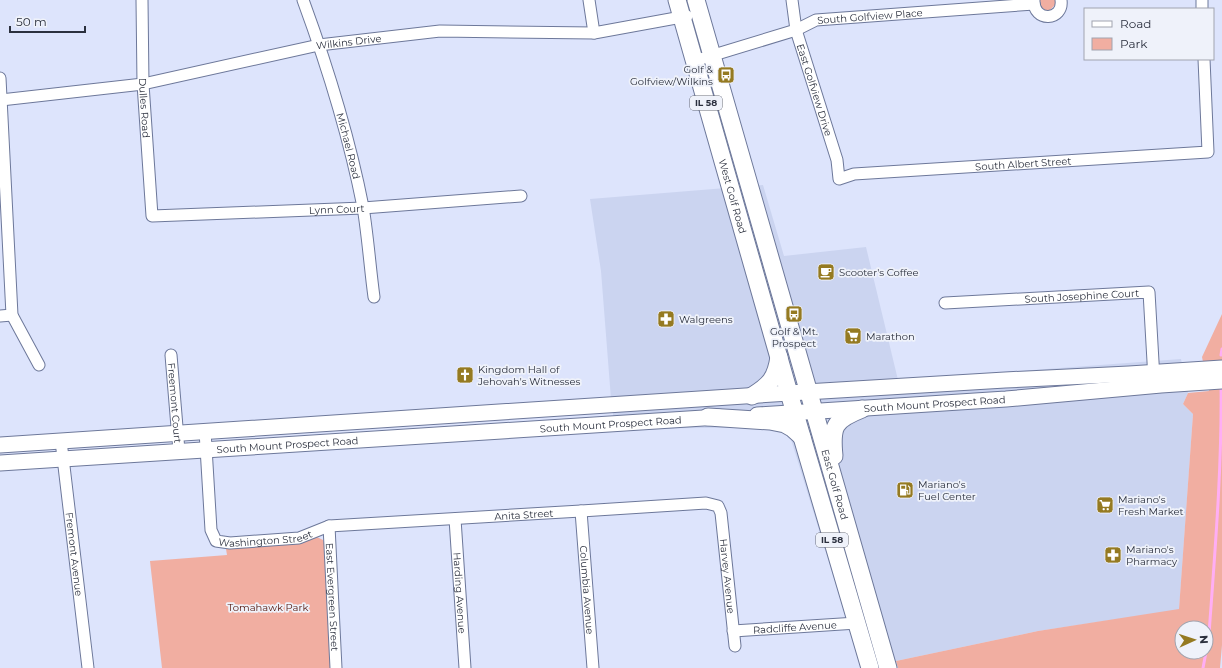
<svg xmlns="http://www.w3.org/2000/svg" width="1222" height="668" font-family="Montserrat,sans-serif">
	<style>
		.built { fill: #cbd4f0 }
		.green { fill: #f1aea1; fill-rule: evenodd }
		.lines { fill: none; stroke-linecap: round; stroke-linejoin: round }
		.stream { stroke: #ffaef4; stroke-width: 3 }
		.street-casing { stroke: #6d789a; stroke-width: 13 }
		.secondary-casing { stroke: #6d789a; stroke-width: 17 }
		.primary-casing { stroke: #6d789a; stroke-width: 19 }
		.street { stroke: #fff; stroke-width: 11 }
		.secondary { stroke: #fff; stroke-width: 15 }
		.primary { stroke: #fff; stroke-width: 17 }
		.labels { text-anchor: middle; stroke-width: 3.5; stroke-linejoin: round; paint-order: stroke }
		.shield { fill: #eff2fa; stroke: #666a76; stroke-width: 1 }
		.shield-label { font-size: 9px; font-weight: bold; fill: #2b303e }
		.street-label { font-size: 10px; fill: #2b303e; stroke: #eff2fa }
		.poi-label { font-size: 10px; fill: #2b303e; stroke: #eff2fa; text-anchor: start }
		.park-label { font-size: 10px; fill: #53140b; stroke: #eff2fa }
	</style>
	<rect width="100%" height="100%" fill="#dde4fc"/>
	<path class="built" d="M 763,185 L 784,256 L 866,247 L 898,380 L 1181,359 L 1188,393 L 1183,404 L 1193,414 L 1179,610 L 1038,631 L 896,661 L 861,666 L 789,433 L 776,427 L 615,429 L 611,399 L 601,271 L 590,199 Z"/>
	<g class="green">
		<path d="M 1040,0 L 1055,0 L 1056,4 L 1050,10 L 1045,10 L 1041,7 Z"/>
		<path d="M 1222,314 L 1222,645 L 1220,668 L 898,668 L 896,661 L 1038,631 L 1179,609 L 1193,414 L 1183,404 L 1188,393 L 1209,391 L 1202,357 ZM 1182,628 L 1206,628 L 1206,652 L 1182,652 Z"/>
		<path d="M 317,537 L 323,540 L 325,547 L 332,668 L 162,668 L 150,561 L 227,555 L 226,549 L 296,544 Z"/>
	</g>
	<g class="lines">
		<g class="stream">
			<path d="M 1221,355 L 1222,349"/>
			<path d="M 1206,651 L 1209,634 C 1215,551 1222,468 1221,386"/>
			<path d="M 1203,668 L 1206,652"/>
		</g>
		<g class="street-casing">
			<g id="street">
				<path id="s1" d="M 142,0 L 143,84 L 152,216 L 363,208 L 521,196"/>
				<path id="s2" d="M 303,0 C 328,68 349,136 363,207 C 368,237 370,268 374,297"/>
				<path d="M 589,0 L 594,33"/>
				<path id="s3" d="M 792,0 L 796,30 L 837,160 L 839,179 L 854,174 L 1208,152 L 1204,59"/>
				<path d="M 1034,0 C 1033,23 1064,21 1061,0"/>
				<path d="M 1202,0 L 1202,9"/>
				<path id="s4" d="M 694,61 L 796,30 L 816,20 L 1034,4"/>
				<path d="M 0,78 L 12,315 L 39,365"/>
				<path id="s5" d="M 1,100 L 143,84 L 319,45 L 440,31 L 594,33 L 687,16"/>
				<path id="s6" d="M 945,303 L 1149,292 L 1154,379"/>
				<path d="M 0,316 L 12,315"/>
				<path id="s7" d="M 171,355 L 179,451"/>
				<path id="s8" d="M 205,431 L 211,530 L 216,541 L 230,543 L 299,538 L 329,526 L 581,511 L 706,503 L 718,506 L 721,513 L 735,646"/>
				<path id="s9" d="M 61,441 L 88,668"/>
				<path id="s10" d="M 581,511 L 593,668"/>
				<path id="s11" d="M 455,519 L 465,668"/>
				<path id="s12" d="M 329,526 L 336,668"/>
				<path id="s13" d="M 733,631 L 857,623"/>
			</g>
		</g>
		<g class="secondary-casing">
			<g id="secondary">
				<path id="s14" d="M 757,415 L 1006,399 L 1161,385 L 1222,381"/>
				<path d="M 0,445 L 789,393 L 1005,380 L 1129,374 L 1222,368"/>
				<path id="s15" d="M 0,463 L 719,417"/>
			</g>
		</g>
		<g class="primary-casing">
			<g id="primary">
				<path id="s16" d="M 677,0 L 789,393 L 870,668"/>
				<path id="s17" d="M 696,0 L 888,668"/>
				<path d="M 752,396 C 770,385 776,378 779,357"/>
				<path d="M 708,417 L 770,421 L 785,424 L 792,428 L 802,437"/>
				<path d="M 834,456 C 831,426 834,420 862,409"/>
			</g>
		</g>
		<use href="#street" class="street"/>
		<use href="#secondary" class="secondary"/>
		<use href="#primary" class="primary"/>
	</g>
	<defs>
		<g id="bus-square" transform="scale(0.9)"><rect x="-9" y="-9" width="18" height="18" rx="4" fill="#957a21" stroke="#eff2fa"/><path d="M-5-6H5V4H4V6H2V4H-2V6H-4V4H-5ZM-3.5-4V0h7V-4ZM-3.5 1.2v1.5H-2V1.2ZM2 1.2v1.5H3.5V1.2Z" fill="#fff"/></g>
		<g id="cafe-square" transform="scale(0.9)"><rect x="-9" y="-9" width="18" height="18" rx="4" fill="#957a21" stroke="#eff2fa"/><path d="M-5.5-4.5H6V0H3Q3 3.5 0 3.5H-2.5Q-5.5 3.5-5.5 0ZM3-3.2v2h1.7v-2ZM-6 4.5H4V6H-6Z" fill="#fff"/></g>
		<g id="pharmacy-square" transform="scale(0.9)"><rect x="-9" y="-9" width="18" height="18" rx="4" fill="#957a21" stroke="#eff2fa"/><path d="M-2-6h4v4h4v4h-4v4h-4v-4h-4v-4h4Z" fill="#fff"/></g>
		<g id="supermarket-square" transform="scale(0.9)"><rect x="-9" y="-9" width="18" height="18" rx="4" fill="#957a21" stroke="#eff2fa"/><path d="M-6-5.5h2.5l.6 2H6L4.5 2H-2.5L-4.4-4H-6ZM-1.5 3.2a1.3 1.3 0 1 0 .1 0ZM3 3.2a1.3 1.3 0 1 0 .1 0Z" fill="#fff"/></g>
		<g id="church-square" transform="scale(0.9)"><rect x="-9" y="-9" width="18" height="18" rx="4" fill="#957a21" stroke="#eff2fa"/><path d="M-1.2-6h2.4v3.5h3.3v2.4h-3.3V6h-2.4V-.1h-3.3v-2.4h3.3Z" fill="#fff"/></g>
		<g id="fuel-square" transform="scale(0.9)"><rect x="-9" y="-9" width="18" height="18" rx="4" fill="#957a21" stroke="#eff2fa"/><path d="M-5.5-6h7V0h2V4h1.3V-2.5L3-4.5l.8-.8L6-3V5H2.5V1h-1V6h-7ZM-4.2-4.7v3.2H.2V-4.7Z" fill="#fff"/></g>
	</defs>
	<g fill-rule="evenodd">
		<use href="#bus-square" x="726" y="75"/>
		<use href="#cafe-square" x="826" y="272"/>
		<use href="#bus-square" x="794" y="314"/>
		<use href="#pharmacy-square" x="666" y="319"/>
		<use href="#supermarket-square" x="853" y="336"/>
		<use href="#church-square" x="465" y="375"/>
		<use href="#fuel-square" x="905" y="490"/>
		<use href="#supermarket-square" x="1105" y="505"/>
		<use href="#pharmacy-square" x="1113" y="555"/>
	</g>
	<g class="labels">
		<g class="shield">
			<rect x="690" y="96" width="32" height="14" rx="3"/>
			<rect x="816" y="533" width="32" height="14" rx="3"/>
		</g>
		<g class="shield-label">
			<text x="706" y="106">IL 58</text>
			<text x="832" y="543">IL 58</text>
		</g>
		<g class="street-label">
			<text dy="4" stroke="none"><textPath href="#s4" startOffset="183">South Golfview Place</textPath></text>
			<text dy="4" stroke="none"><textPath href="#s5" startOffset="353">Wilkins Drive</textPath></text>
			<text dy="4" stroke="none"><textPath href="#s3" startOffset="93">East Golfview Drive</textPath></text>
			<text dy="4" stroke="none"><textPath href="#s1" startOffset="108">Dulles Road</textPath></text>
			<text dy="4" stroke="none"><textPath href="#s2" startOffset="153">Michael Road</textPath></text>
			<text dy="4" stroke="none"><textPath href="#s3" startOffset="371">South Albert Street</textPath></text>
			<text dy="4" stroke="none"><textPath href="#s16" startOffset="204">West Golf Road</textPath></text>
			<text dy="4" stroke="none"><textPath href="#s1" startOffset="401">Lynn Court</textPath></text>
			<text dy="4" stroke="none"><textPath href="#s6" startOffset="137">South Josephine Court</textPath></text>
			<text dy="4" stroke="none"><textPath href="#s7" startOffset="48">Freemont Court</textPath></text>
			<text dy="4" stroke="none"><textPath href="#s14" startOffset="178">South Mount Prospect Road</textPath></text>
			<text dy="4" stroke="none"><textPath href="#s15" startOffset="612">South Mount Prospect Road</textPath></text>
			<text dy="4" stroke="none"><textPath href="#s15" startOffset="288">South Mount Prospect Road</textPath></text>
			<text dy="4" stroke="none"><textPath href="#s17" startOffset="504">East Golf Road</textPath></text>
			<text dy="4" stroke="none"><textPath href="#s8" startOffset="422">Anita Street</textPath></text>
			<text dy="4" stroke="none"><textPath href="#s8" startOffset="161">Washington Street</textPath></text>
			<text dy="4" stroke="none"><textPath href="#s9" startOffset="114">Fremont Avenue</textPath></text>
			<text dy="4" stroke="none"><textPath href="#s8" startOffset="688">Harvey Avenue</textPath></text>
			<text dy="4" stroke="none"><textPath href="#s10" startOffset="79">Columbia Avenue</textPath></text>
			<text dy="4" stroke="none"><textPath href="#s11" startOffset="74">Harding Avenue</textPath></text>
			<text dy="4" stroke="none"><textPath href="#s12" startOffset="71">East Evergreen Street</textPath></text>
			<text dy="4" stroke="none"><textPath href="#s13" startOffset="62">Radcliffe Avenue</textPath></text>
		</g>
		<g class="poi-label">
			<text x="713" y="73" text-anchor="end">Golf &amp;<tspan x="713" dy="12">Golfview/Wilkins</tspan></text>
			<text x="839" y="276">Scooter's Coffee</text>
			<text x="679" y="323">Walgreens</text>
			<text x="794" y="335" text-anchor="middle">Golf &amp; Mt.<tspan x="794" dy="12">Prospect</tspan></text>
			<text x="866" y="340">Marathon</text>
			<text x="478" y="373">Kingdom Hall of<tspan x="478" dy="12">Jehovah's Witnesses</tspan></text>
			<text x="918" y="488">Mariano's<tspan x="918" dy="12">Fuel Center</tspan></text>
			<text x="1118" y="503">Mariano's<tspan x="1118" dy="12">Fresh Market</tspan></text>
			<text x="1126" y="553">Mariano's<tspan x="1126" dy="12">Pharmacy</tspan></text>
		</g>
		<g class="park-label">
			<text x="268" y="611">Tomahawk Park</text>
		</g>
	</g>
	<rect x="1084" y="8" width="130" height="52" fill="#eff2fa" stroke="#a1a4af"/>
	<rect x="1092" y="21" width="20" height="6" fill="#ffffff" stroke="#a1a4af"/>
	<text x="1120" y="28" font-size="12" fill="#2b303e">Road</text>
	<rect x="1092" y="38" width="20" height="12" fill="#f1aea1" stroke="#a1a4af"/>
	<text x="1120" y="48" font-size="12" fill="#2b303e">Park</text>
	<g transform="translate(1194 640) rotate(87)"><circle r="19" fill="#eff2fa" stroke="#a1a4af"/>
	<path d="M0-3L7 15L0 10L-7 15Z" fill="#957a21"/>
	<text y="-6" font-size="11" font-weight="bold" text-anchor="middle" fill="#2b303e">N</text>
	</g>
	<path d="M10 26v6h75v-6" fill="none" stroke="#2b303e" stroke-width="2"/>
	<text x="16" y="26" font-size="12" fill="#2b303e" stroke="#eff2fa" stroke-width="3" paint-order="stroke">50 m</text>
</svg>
